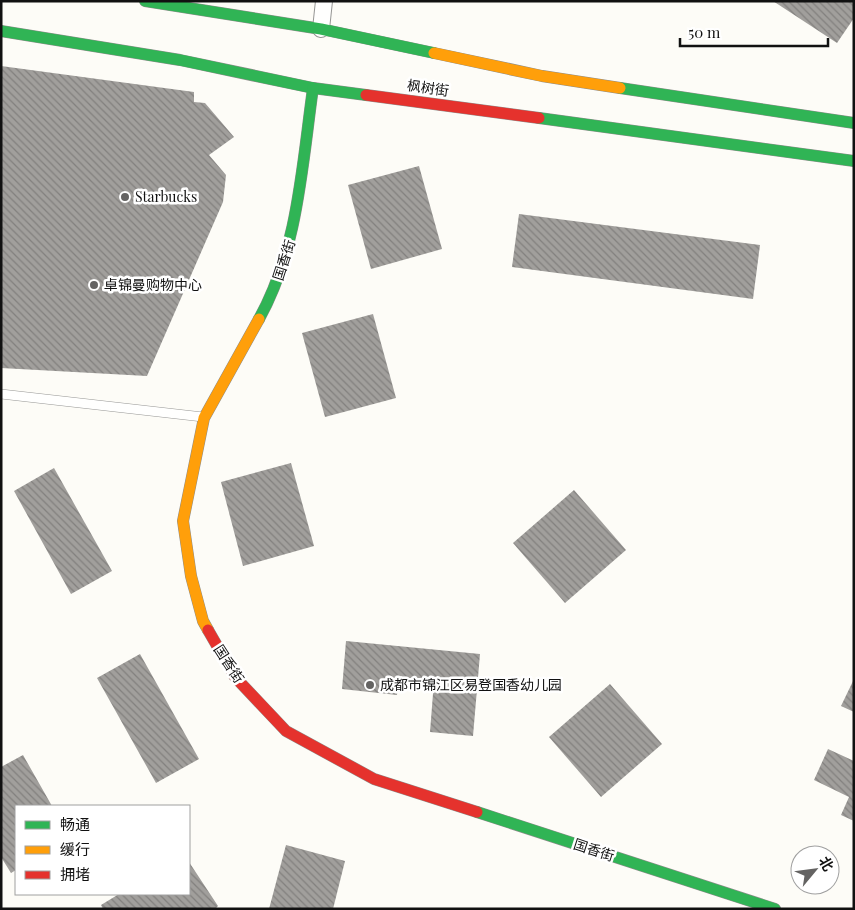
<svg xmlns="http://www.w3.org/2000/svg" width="855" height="910" font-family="'Playfair Display','Noto Sans SC',serif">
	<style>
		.building { fill: url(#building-back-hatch) }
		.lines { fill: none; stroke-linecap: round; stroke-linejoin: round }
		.lane-casing { stroke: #979795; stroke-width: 10 }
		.street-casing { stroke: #979795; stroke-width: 18 }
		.fast-casing { stroke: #8e8d8b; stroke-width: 12 }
		.slow-casing { stroke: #8e8d8b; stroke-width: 12 }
		.jam-casing { stroke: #8e8d8b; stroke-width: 12 }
		.lane { stroke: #fffffe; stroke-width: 9 }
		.street { stroke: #fffffe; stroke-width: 16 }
		.fast { stroke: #30b455; stroke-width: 11 }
		.slow { stroke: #ff9f0a; stroke-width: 11 }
		.jam { stroke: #e5322d; stroke-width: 11 }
		.poi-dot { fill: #646362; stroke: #fff; stroke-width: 2 }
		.labels { text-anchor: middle; stroke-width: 5; stroke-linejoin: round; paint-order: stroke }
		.street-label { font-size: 14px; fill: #111; stroke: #fff }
		.poi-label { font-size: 14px; fill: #111; stroke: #fff; text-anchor: start }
	</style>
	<defs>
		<pattern id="building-back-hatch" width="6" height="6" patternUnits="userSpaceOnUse" patternTransform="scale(1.25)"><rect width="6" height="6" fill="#a19f9c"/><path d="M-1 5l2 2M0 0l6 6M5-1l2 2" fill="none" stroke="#82807e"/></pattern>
	</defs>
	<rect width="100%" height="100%" fill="#fdfcf7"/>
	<g class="building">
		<path d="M 773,1 L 854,1 L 854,18 L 837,43 Z"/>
		<path d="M 1,66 L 194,92 L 194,102 L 205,103 L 234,137 L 209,155 L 226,175 L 223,202 L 147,376 L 1,368 Z"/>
		<path d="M 419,166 L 442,249 L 371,269 L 348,185 Z"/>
		<path d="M 519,214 L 760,245 L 753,299 L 512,267 Z"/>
		<path d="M 373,314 L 396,398 L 325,417 L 302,333 Z"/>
		<path d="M 291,463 L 314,546 L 243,566 L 221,482 Z"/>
		<path d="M 54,468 L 112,571 L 71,594 L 14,491 Z"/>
		<path d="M 574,490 L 626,550 L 565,603 L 513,543 Z"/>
		<path d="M 346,641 L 480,654 L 473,736 L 430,732 L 434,681 L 399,678 L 397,695 L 342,689 Z"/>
		<path d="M 140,654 L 199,759 L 156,783 L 97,678 Z"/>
		<path d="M 854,679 L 854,712 L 841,706 Z"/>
		<path d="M 610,684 L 662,744 L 601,797 L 549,737 Z"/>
		<path d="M 828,749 L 854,761 L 854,821 L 841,815 L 849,797 L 814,780 Z"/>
		<path d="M 23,755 L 52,806 L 16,806 L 16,870 L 11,873 L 1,857 L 1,767 Z"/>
		<path d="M 286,845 L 345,861 L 333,909 L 269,909 Z"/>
		<path d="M 189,862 L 218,906 L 215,909 L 103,909 L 101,905 L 119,894 L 189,894 Z"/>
	</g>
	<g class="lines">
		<g class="lane-casing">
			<path id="lane" d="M 1,394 L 203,417"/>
		</g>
		<g class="street-casing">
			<path id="street" d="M 321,29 L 324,1"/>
		</g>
		<g class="fast-casing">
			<g id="fast">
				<path d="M 145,1 L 321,29 L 434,53"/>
				<path d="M 1,31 L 180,60 L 313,88 L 366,95"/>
				<path d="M 620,88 L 854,123"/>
				<path d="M 539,118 L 854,161"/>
				<path d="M 259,319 C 298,249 302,166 313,88"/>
				<path d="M 477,812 L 775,909"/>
			</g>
		</g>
		<g class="slow-casing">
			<g id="slow">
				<path d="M 434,53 L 542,76 L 620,88"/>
				<path d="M 208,630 L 203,621 L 191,576 L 183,521 L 204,418 L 259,319"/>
			</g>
		</g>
		<g class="jam-casing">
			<g id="jam">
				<path d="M 366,95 L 539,118"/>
				<path d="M 208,630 L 235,677 L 286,731 L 374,779 L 477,812"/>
			</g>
		</g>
		<use href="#lane" class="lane"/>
		<use href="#street" class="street"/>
		<use href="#fast" class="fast"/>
		<use href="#slow" class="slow"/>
		<use href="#jam" class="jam"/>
	</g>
	<g class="poi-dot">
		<circle cx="125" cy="197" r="5"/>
		<circle cx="94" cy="285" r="5"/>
		<circle cx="370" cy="685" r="5"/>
	</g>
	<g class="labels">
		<g class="street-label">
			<text transform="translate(428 88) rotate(8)" y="5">枫树街</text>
			<text transform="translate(284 260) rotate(-72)" y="5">国香街</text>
			<text transform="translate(229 664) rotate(57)" y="5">国香街</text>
			<text transform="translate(594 850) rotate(18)" y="5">国香街</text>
		</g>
		<g class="poi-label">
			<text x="135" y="202">Starbucks</text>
			<text x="104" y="290">卓锦曼购物中心</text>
			<text x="380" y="690">成都市锦江区易登国香幼儿园</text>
		</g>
	</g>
	<rect width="855" height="910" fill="none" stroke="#111111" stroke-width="5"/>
	<rect x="15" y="805" width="175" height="90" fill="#ffffff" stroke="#a0a0a0"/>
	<rect x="25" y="821" width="25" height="8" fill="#30b455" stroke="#a0a0a0"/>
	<text x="60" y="830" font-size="15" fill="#111111">畅通</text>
	<rect x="25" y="846" width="25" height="8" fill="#ff9f0a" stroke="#a0a0a0"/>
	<text x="60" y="855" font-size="15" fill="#111111">缓行</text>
	<rect x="25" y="871" width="25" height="8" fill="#e5322d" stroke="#a0a0a0"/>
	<text x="60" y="880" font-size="15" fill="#111111">拥堵</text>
	<g transform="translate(815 870) rotate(61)"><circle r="24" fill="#ffffff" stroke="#a0a0a0"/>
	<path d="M0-4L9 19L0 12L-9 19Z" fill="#646362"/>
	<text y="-8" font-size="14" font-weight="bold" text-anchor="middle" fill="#111111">北</text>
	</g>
	<path d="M680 38v8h148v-8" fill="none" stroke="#111111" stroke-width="2.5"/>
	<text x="688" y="38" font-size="15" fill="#111111" stroke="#ffffff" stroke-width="4" paint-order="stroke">50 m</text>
</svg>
